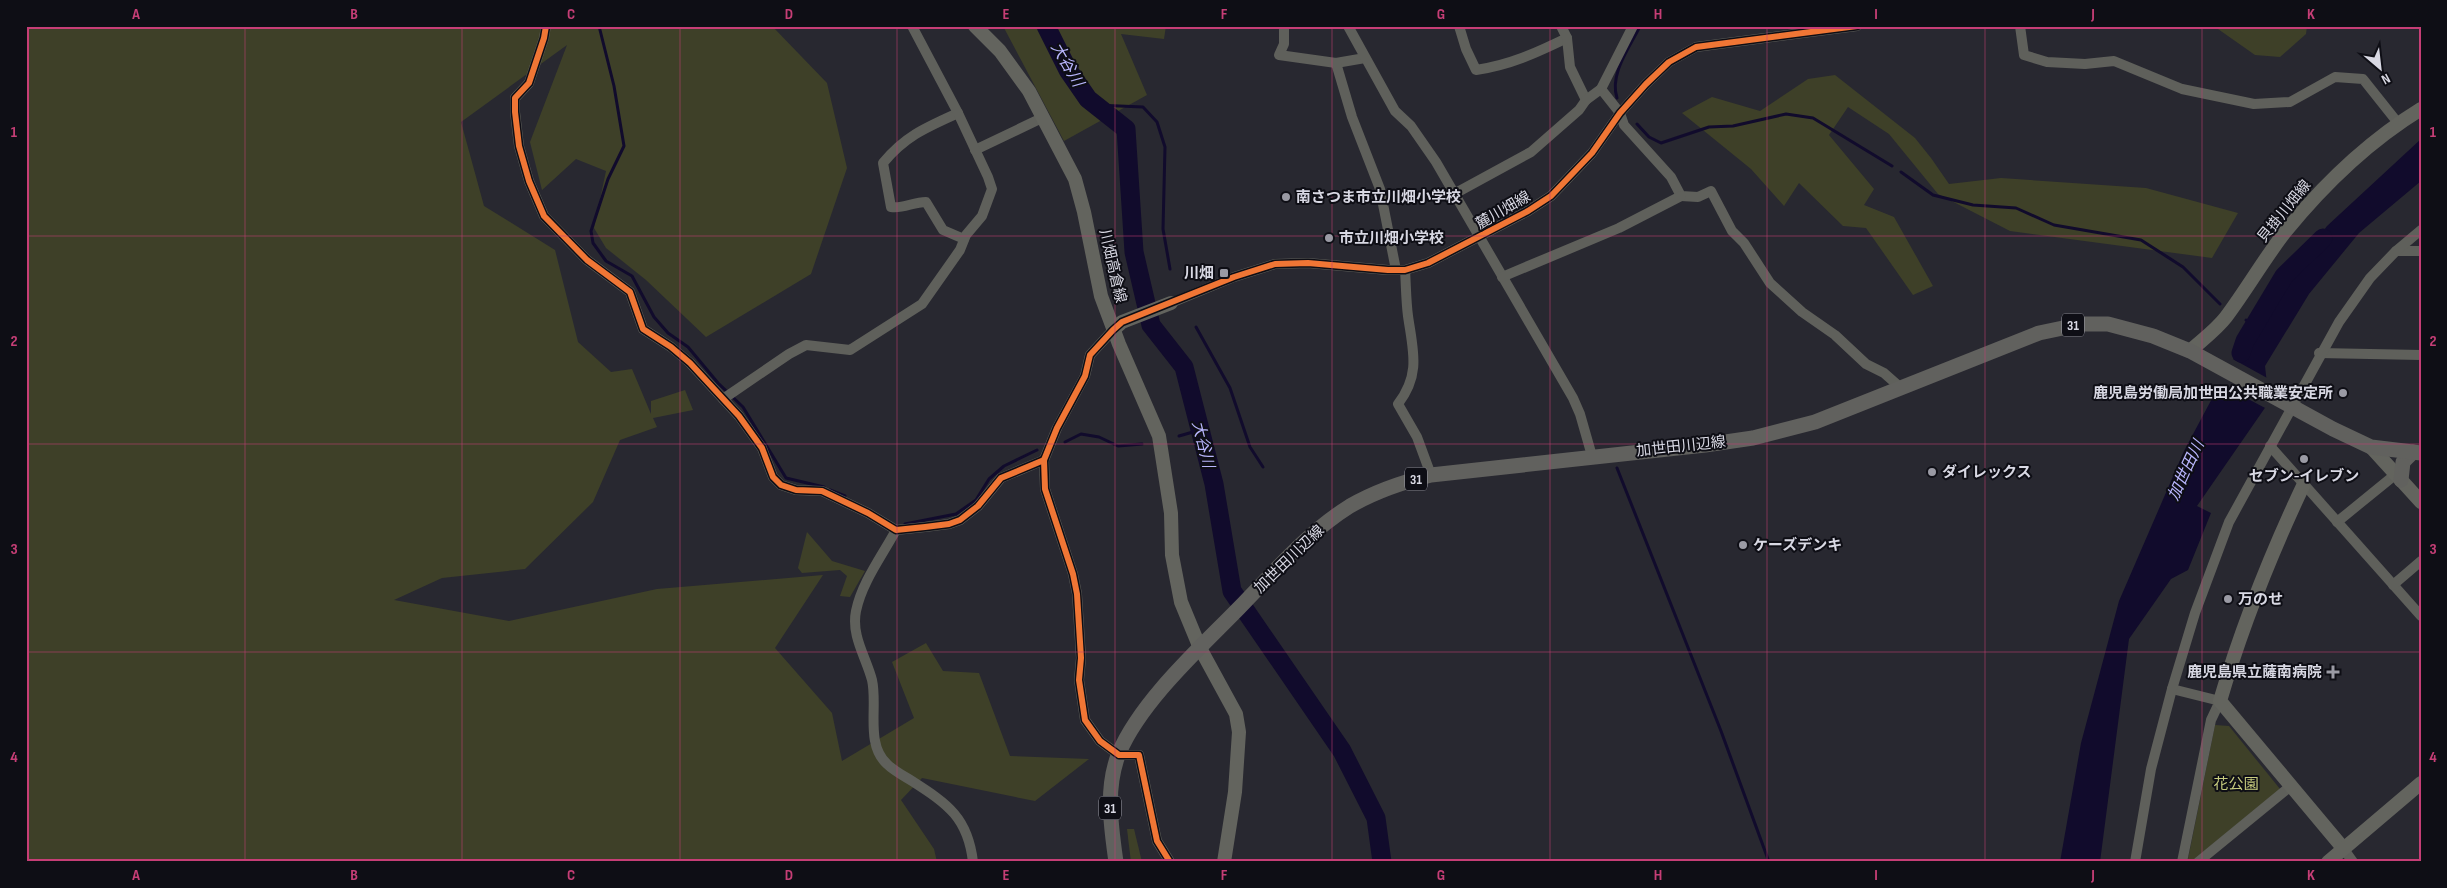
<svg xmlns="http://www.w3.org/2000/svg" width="2447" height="888" font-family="'Sofia Sans Condensed','Noto Sans JP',sans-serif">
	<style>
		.green { fill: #3e4028 }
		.water { fill: #110b2c }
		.pier { fill: #282830 }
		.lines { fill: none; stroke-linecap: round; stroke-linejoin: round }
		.stream { stroke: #110b2c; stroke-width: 3 }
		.river { stroke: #110b2c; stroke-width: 19 }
		.street { stroke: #5f605b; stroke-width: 10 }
		.secondary { stroke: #63645e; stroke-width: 14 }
		.primary { stroke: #61615e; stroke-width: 15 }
		.cycleway-casing { stroke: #0e0e15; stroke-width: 9 }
		.cycleway { stroke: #f07635; stroke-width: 6 }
		.grid { fill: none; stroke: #c63e76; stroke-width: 1; stroke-opacity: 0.55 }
		.poi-dot { fill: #9a9aa4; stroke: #0e0e15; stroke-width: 2 }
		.labels { text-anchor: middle; stroke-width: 4; stroke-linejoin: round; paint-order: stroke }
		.shield { fill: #0e0e15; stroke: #9b9ba5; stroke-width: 1 }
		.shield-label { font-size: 14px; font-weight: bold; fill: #d8d8e3 }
		.poi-label { font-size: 15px; font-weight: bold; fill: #d8d8e3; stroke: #0e0e15; text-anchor: start }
		.street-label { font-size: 15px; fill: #d8d8e3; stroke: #0e0e15 }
		.park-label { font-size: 15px; fill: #c7cc7f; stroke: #0e0e15 }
		.water-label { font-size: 16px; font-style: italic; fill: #b8b5fc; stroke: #0e0e15 }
		.neatline { fill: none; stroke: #c63e76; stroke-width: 2 }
		.grid-label { font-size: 16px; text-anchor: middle; font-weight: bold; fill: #c63e76 }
	</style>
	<rect width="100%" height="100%" fill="#282830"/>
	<g class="green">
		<path d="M 26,26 L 772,26 L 827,83 L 847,168 L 811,274 L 706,337 L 646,280 L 606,248 L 594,228 L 606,171 L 576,159 L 542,190 L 530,142 L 567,45 L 461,122 L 484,206 L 555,250 L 578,342 L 611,372 L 632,369 L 651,414 L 651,401 L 685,390 L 693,410 L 653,418 L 657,427 L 620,440 L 593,502 L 525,569 L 442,578 L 394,600 L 509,621 L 657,589 L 823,575 L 775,648 L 832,713 L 842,761 L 914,718 L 892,662 L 926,643 L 943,671 L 979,673 L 1010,756 L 1089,759 L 1035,801 L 922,778 L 901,800 L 934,849 L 937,862 L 26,862 Z"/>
		<path d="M 1003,26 L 1166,26 L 1164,39 L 1121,34 L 1147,95 L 1064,141 Z"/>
		<path d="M 2218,26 L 2307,26 L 2306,34 L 2280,57 L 2255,55 L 2218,29 Z"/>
		<path d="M 1835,75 L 1915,138 L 1931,158 L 1949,184 L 2001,178 L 2146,188 L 2238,213 L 2212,258 L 2010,231 L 1938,194 L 1889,134 L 1848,107 L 1829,135 L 1874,189 L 1864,205 L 1894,217 L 1933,286 L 1913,295 L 1866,228 L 1843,226 L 1799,183 L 1784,206 L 1751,169 L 1682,113 L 1712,97 L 1760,111 L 1808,79 Z"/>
		<path d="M 807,532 L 832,561 L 865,571 L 850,597 L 840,596 L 847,576 L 840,570 L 802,573 L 798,568 Z"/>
		<path d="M 2215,725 L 2229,726 L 2280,789 L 2192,861 L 2188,859 Z"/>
		<path d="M 1127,829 L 1134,829 L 1142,862 L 1131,862 Z"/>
	</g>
	<path class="water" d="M 2421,139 L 2421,181 L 2359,233 L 2309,294 L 2265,366 L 2269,402 L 2197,506 L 2211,513 L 2188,570 L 2171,579 L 2129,639 L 2100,862 L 2060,862 L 2081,743 L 2119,601 L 2184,451 L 2239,348 L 2327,226 Z"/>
	<path class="pier" d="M 2231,358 L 2269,379 L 2271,402 L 2267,409 L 2218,383 Z"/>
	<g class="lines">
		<g class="stream">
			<path d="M 599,26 L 614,86 L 624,146 L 608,179 L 591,231 L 593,243 L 606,261 L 632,276 L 654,317 L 668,333 L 688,347 L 718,383 L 743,407 L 786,478 L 824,487"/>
			<path d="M 1617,98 C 1609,74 1630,47 1640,26"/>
			<path d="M 1096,105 L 1143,107 L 1157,122 L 1165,147 L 1163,229 L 1170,269"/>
			<path d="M 1637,124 L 1649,137 L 1661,143 L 1709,127 L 1733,126 L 1786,114 L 1813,118 L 1892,166"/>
			<path d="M 1901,172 L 1933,195 L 1973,205 L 2016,208 L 2054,225 L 2141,240 L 2183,267 L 2220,304"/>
			<path d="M 2246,320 L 2255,326"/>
			<path d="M 1196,327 L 1230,388 L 1250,447 L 1263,467"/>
			<path d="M 1179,436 L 1200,430"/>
			<path d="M 1065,442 L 1081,434 L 1099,437 L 1118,446 L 1142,444"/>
			<path d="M 1617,468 L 1721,731 L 1769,862"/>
			<path d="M 830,490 L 845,496"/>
			<path d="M 905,524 L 956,514 L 976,500 L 989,479 L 1004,466 L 1037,450"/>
		</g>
		<g class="river">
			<path d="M 1046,26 L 1068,70 L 1088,99 L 1126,129 L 1134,252 L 1151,325 L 1184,367 L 1214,484 L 1232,591 L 1342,751 L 1376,818 L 1382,862"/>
			<path d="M 2241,353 L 2245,341 L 2284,276 L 2323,238"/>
		</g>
		<g class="street">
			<path d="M 546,26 L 544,38 L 529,83 L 515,98 L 515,112 L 519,146 L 529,181 L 544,216 L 587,260 L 630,292 L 643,329 L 671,347 L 690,363 L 739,416 L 762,448 L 773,477 L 781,485 L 796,490 L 822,491 L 868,513 L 896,530 L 925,527 L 949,524 L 960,520 L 978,506 L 1001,478 L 1044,460"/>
			<path d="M 1284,26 L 1284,44 L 1279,55 L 1336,63 L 1365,58"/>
			<path d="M 1348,26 L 1395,111 L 1411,126 L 1436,162 L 1573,398 L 1580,414 L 1592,456"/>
			<path d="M 1459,26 L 1466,49 L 1476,70 C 1510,65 1536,53 1567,38"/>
			<path d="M 1561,26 L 1567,38 L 1570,67 L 1586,100"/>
			<path d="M 2020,26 L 2024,55 L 2047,62 L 2085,64 L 2114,61 L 2182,89 L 2254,104 L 2290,102 L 2335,77 L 2363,79 L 2398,123"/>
			<path d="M 1336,63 L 1352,117 L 1380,189 L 1396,270"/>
			<path d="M 1601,89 L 1620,113 L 1624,125 L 1671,177 L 1681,196 L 1698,197 L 1711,191 L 1732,231 L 1744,243 L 1770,283 L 1802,312 L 1835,335 L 1866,364 L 1884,373 L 1901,388"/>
			<path d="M 958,113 C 927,127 905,136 883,163 L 891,207 C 903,209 913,202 926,202 L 943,230 L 964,239"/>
			<path d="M 975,150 L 1044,117"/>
			<path d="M 1454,194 L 1531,152 L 1579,110 L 1586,100 L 1601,89 L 1633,26"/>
			<path d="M 2396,251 L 2421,251"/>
			<path d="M 1405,270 C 1406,285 1406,301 1408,316 C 1413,351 1421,374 1398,404 L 1417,437 L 1431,475"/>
			<path d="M 1502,277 L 1619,228 L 1681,196"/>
			<path d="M 1171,303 L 1234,277 L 1275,264 L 1308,263 L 1388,270 L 1405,270 L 1428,263 L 1528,211 L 1551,196 L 1592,153 L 1620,113 L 1646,84 L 1669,62 L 1696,47 L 1857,26"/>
			<path d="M 1113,330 L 1090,355 L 1085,376 L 1057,428 L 1044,460 L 1045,489 L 1073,574 L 1077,594 L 1081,658 L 1079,680 L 1085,720 L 1100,741 L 1119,755 L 1139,755 L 1157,841 L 1170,862"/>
			<path d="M 2319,353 L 2421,355"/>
			<path d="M 723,399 L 789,354 L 806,345 L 850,350 L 922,304 L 960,250 L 966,235 L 982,216 L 992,189 L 988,177 L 958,113 L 912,26"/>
			<path d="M 2270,446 L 2421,616"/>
			<path d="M 2337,522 L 2396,474"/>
			<path d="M 896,530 C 882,556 862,582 856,611 C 851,636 866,657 872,680 C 878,706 865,744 887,764 C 894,771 904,776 912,781 C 948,804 968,818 973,862"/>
			<path d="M 2393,585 L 2421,561"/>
			<path d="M 2172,689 L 2220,701 L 2211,720 L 2182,862"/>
			<path d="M 2343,848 L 2353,862"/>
			<path d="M 2135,862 L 2151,769 L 2172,689 L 2195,613 L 2229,522 L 2339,322 L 2370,278 L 2396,251 L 2421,230"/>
			<path d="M 2198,862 L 2292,785"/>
		</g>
		<g class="secondary">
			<path d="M 975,26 L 1000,51 L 1029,91 L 1075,179 L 1084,212 L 1101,296 L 1119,344 L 1159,436 L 1171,513 L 1172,555 L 1181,602 L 1200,648 L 1236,714 L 1239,732 L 1235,792 L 1224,862"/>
			<path d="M 1113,330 L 1122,322 L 1171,303"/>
			<path d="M 2190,351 C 2202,340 2216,330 2226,317 C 2247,289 2264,259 2285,232 C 2324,184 2369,141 2421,109"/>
			<path d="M 2371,447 L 2421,502"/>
			<path d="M 2303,486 C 2270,556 2242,626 2220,701 L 2343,848"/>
			<path d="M 2328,862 L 2421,783"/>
		</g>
		<g class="primary">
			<path d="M 2401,480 L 2403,462 L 2413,452"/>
			<path d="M 1116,862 C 1111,826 1105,788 1119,753 C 1141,701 1200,648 1239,608 C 1274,572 1307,533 1350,506 C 1376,491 1403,482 1431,475 L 1705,445 L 1753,438 L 1815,422 L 2039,333 L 2082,324 L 2108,324 L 2153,336 L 2190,351 L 2333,429 L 2371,447 L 2421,453"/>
		</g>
		<g class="cycleway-casing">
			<g id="cycleway">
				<path d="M 546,26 L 544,38 L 529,83 L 515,98 L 515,112 L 519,146 L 529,181 L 544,216 L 587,260 L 630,292 L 643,329 L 671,347 L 690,363 L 739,416 L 762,448 L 773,477 L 781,485 L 796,490 L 822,491 L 868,513 L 896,530 L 925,527 L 949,524 L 960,520 L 978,506 L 1001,478 L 1044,460"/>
				<path d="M 1170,862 L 1157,841 L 1139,755 L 1119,755 L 1100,741 L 1085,720 L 1079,680 L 1081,658 L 1077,594 L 1073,574 L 1045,489 L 1044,460 L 1057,428 L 1085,376 L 1090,355 L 1113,330 L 1122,322 L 1234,277 L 1275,264 L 1308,263 L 1388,270 L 1405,270 L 1428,263 L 1528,211 L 1551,196 L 1592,153 L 1620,113 L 1646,84 L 1669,62 L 1696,47 L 1857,26"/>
			</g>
		</g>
		<use href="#cycleway" class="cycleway"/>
	</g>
	<path class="grid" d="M 245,26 L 245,862M 462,26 L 462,862M 680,26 L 680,862M 897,26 L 897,862M 1115,26 L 1115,862M 1332,26 L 1332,862M 1550,26 L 1550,862M 1767,26 L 1767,862M 1985,26 L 1985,862M 2202,26 L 2202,862M 26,236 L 2421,236M 26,444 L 2421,444M 26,652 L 2421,652"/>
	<g class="poi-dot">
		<circle cx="1286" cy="197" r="5"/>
		<circle cx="1329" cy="238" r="5"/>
		<rect x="1219" y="268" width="10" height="10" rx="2.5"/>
		<circle cx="2343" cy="393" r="5"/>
		<circle cx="2304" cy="459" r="5"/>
		<circle cx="1932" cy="472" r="5"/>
		<circle cx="1743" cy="545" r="5"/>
		<circle cx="2228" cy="599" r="5"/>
		<path d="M2330.5 664.5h5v5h5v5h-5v5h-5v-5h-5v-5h5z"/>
	</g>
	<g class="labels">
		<g class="shield">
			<rect x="2062" y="313.5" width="22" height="23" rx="4"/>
			<rect x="1405" y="467.5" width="22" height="23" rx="4"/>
			<rect x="1099" y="796.5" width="22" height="23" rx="4"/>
		</g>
		<g class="shield-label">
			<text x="2073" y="330">31</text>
			<text x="1416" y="484">31</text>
			<text x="1110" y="813">31</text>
		</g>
		<g class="poi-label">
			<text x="1296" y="202">南さつま市立川畑小学校</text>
			<text x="1339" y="243">市立川畑小学校</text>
			<text x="1214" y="278" text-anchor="end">川畑</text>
			<text x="2333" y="398" text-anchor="end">鹿児島労働局加世田公共職業安定所</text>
			<text x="1942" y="477">ダイレックス</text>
			<text x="2304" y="481" text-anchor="middle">セブン-イレブン</text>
			<text x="1753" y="550">ケーズデンキ</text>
			<text x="2238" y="604">万のせ</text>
			<text x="2322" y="677" text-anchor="end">鹿児島県立薩南病院</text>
		</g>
		<g class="street-label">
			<text transform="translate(1503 210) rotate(-30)" y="5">麓川畑線</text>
			<text transform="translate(2284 211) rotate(-51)" y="5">貝掛川畑線</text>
			<text transform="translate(1113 266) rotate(77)" y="5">川畑高倉線</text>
			<text transform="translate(1681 446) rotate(-6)" y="5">加世田川辺線</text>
			<text transform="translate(1289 559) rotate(-44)" y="5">加世田川辺線</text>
		</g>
		<g class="park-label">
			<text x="2236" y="789">花公園</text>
		</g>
		<g class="water-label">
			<text transform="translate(1068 64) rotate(60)" y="6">大谷川</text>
			<text transform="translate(1204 444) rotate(76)" y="6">大谷川</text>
			<text transform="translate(2185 470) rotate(-65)" y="6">加世田川</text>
		</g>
	</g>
	<rect width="2447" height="888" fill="none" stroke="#0e0e15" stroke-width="55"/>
	<g transform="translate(2380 68) rotate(152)" stroke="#0e0e15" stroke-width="4" paint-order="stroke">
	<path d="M0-4L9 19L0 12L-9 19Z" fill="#d8d8e3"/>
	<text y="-8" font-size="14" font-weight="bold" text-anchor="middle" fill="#d8d8e3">N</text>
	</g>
	<rect x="28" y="28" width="2392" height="832" class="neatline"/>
	<g class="grid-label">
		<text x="136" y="19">A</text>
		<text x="354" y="19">B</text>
		<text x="571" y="19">C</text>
		<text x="789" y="19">D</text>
		<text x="1006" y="19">E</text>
		<text x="1224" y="19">F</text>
		<text x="1441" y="19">G</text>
		<text x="1658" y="19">H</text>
		<text x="1876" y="19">I</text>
		<text x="2093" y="19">J</text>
		<text x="2311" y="19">K</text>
		<text x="14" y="137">1</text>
		<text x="2433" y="137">1</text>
		<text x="14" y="346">2</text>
		<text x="2433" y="346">2</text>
		<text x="14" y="554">3</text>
		<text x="2433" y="554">3</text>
		<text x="14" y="762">4</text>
		<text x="2433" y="762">4</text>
		<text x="136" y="880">A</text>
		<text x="354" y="880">B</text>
		<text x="571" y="880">C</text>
		<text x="789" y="880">D</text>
		<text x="1006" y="880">E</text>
		<text x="1224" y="880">F</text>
		<text x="1441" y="880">G</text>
		<text x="1658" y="880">H</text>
		<text x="1876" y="880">I</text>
		<text x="2093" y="880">J</text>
		<text x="2311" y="880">K</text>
	</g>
</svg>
